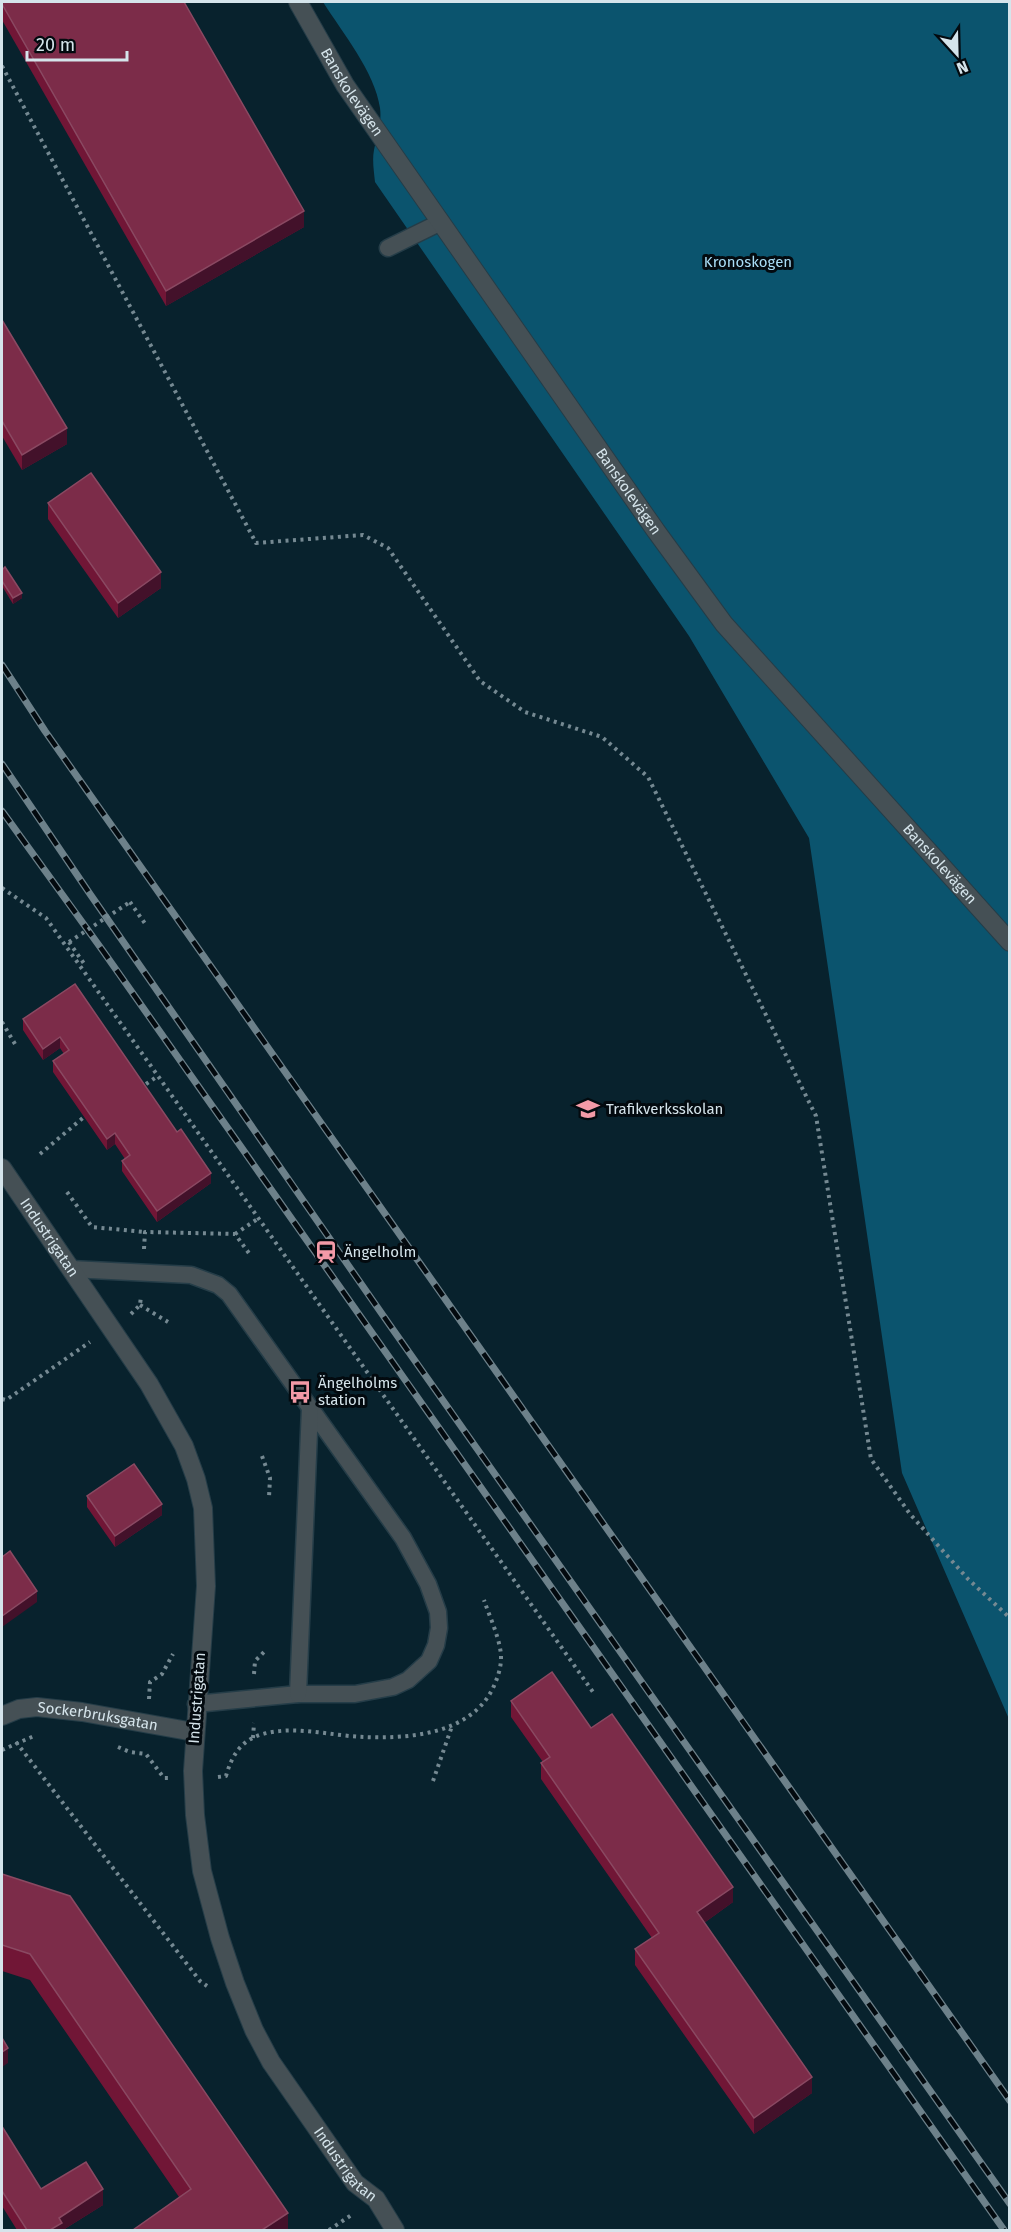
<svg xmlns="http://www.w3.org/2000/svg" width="1011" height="2232" font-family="'Fira Sans',sans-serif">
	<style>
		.forest { fill: #0b546e }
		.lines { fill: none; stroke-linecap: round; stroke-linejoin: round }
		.service-casing { stroke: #253d48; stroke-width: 19 }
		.minor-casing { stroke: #253d48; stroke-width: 20 }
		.tertiary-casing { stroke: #253d48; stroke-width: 20 }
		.path { stroke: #758992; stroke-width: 4; stroke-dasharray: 3 4.5; stroke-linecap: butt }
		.service { stroke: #455055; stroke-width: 16 }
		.minor { stroke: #455055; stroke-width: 18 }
		.tertiary { stroke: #455055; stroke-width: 18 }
		.rail-casing { stroke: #6d818a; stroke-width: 7 }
		.rail { stroke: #030a0f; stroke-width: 4.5; stroke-dasharray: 14; stroke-linecap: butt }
		.path-bridge { stroke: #758992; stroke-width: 4; stroke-dasharray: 3 4.5; stroke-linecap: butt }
		.wall { fill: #711636 }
		.shaded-wall { fill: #43112a }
		.building { fill: #7c2c49; stroke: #8a4962; stroke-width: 1.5 }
		.labels { text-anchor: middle; stroke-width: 6; stroke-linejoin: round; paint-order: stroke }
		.street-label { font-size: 15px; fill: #d5e4eb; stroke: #030a0f }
		.park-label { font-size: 15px; fill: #aadef7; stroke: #030a0f }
		.poi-label { font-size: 15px; fill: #d5e4eb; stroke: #030a0f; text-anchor: start }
	</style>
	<rect width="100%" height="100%" fill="#08222d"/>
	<path class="forest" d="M 323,2 L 1009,2 L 1009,1719 L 902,1473 L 809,838 L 689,636 L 375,182 C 374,172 372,160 374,150 C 377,135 382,123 380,108 C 375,72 342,32 323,2 Z"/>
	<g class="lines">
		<g class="service-casing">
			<g id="service">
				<path d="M 388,248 L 441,222"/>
				<path d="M 71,1269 L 191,1275 L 218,1285 L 229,1294 L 403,1538 L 428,1584 L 438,1612 L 439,1628 L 436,1645 L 429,1661 L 408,1680 L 393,1687 L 355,1694 L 298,1694 L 196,1704"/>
				<path d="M 298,1694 L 310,1408"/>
			</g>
		</g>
		<g class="minor-casing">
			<g id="minor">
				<path id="s1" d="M 298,2 L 345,85 L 656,531 L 724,624 L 1010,942"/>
				<path id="s2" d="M 2,1716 L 19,1709 L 37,1707 L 82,1712 L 194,1732"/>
			</g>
		</g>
		<g class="tertiary-casing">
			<g id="tertiary">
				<path id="s3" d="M 2,1168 L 149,1384 L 184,1446 L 196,1479 L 203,1508 L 206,1586 L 193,1771 L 195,1815 L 202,1871 L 220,1938 L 235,1983 L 254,2030 L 271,2062 L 355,2183 L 376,2199 L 395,2230"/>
			</g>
		</g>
		<g class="path">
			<path d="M 2,66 L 256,543 L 363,535 L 388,548 L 480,681 L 525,712 L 602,737 L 648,777 L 816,1116 L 871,1459 L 910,1514 L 968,1579 L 1010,1618"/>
			<path d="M 2,888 L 46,918 L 158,1076"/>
			<path d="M 130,902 L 146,925"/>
			<path d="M 69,942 L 85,965"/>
			<path d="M 2,1022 L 15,1044"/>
			<path d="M 146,1084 L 158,1076 L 593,1692"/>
			<path d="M 40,1154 L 84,1117"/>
			<path d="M 67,1192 L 92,1227 L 145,1232"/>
			<path d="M 235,1234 L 259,1218"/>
			<path d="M 144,1249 L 145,1232 L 235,1234 L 251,1256"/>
			<path d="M 140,1305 L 168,1322"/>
			<path d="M 131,1314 L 140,1305 L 141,1296"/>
			<path d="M 2,1399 L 6,1400 L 90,1342"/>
			<path d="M 262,1456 L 270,1478 L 269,1497"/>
			<path d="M 254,1674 L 255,1661 L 266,1650"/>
			<path d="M 149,1699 L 150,1682 L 162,1674 L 173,1654"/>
			<path d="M 253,1738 L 254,1723"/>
			<path d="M 16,1742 L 200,1981 L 207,1986"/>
			<path d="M 118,1747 L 130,1752 L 146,1754 L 164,1778 L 169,1778"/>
			<path d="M 2,1750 L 34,1736"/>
			<path d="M 218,1777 L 226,1776 C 232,1755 241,1740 263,1734 C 295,1725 332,1736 364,1737 C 409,1739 471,1734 493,1688 C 499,1675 503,1662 500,1648 C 497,1632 489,1615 484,1600"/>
			<path d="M 433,1781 L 452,1726"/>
			<path d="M 329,2230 L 353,2214"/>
		</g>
		<use href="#service" class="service"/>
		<use href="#minor" class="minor"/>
		<use href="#tertiary" class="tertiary"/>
		<g class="rail-casing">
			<g id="rail">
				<path d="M 2,665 L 45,731 L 1010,2101"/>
				<path d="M 2,764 L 90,894 L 389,1324 L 1010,2204"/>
				<path d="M 2,811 L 103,951 L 1004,2230"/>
			</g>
		</g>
		<use href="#rail" class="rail"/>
		<path class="path-bridge" d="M 69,942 L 130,902"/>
	</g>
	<g class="wall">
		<path d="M 2,2 L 304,227 L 166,306 L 2,20 Z"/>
		<path d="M 2,320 L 67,444 L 22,470 L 2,436 Z"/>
		<path d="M 48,503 L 161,588 L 118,618 L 48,519 Z"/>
		<path d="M 2,570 L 22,598 L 13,604 L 2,586 Z"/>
		<path d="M 75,984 L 211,1183 L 157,1222 L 122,1171 L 122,1161 L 125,1159 L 115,1144 L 107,1150 L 53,1072 L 53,1061 L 64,1054 L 60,1048 L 43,1060 L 23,1030 L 23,1019 Z"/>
		<path d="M 87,1496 L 162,1515 L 115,1547 L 87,1507 Z"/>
		<path d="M 511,1701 L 591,1728 L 733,1902 L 704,1923 L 812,2093 L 754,2134 L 635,1965 L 635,1949 L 652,1938 L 541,1779 L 541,1763 L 543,1762 L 511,1717 Z"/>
		<path d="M 2,1874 L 288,2230 L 179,2197 L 30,1980 L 2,1971 Z"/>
		<path d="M 2,2129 L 41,2189 L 103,2205 L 63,2230 L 17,2230 L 2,2206 Z"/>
	</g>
	<g class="shaded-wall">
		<path d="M 304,211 L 304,227 L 166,306 L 166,291 Z"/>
		<path d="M 67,428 L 67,444 L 22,470 L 22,455 Z"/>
		<path d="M 161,572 L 161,588 L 118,618 L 118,603 Z"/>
		<path d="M 22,593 L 22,598 L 13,604 L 13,598 Z"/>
		<path d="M 60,1037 L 60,1048 L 43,1060 L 43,1049 Z"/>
		<path d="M 115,1133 L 115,1144 L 107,1150 L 107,1139 Z"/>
		<path d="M 211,1173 L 211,1183 L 157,1222 L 157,1211 Z"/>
		<path d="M 162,1504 L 162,1515 L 115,1547 L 115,1536 Z"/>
		<path d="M 37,1591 L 37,1602 L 2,1627 L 2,1616 Z"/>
		<path d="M 733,1887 L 733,1902 L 697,1928 L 697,1912 Z"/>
		<path d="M 8,2048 L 8,2063 L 2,2067 L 2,2052 Z"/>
		<path d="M 812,2077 L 812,2093 L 754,2134 L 754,2118 Z"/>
		<path d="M 103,2189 L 103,2205 L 63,2230 L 50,2230 L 59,2218 Z"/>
		<path d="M 288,2213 L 288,2230 L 262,2230 Z"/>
	</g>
	<g class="building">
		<path d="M 2,2 L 184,2 L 304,211 L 166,291 L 2,4 Z"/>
		<path d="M 2,320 L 67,428 L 22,455 L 2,421 Z"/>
		<path d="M 91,473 L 161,572 L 118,603 L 48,503 Z"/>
		<path d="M 5,567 L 22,593 L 13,598 L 2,581 L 2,570 Z"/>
		<path d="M 75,984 L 177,1132 L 181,1129 L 211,1173 L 157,1211 L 122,1161 L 130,1155 L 115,1133 L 107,1139 L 53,1061 L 69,1050 L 60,1037 L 43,1049 L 23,1019 Z"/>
		<path d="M 134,1464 L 162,1504 L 115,1536 L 87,1496 Z"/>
		<path d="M 10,1551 L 37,1591 L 2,1616 L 2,1557 Z"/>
		<path d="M 552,1672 L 591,1728 L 612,1714 L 733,1887 L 697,1912 L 812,2077 L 754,2118 L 635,1949 L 659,1933 L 541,1763 L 550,1757 L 511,1701 Z"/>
		<path d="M 2,1874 L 70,1896 L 288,2213 L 262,2230 L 133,2230 L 191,2189 L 30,1954 L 2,1945 Z"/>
		<path d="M 2,2038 L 8,2048 L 2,2052 Z"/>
		<path d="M 3,2128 L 41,2189 L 86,2162 L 103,2189 L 59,2218 L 62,2223 L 50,2230 L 27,2230 L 2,2191 L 2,2129 Z"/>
	</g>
	<defs>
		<g id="university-bare" transform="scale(1.8)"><path d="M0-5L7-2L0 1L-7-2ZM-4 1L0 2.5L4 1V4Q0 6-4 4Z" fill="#f39aa7" stroke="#030a0f" stroke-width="2.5" paint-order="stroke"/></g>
		<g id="station-bare" transform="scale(1.8)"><path d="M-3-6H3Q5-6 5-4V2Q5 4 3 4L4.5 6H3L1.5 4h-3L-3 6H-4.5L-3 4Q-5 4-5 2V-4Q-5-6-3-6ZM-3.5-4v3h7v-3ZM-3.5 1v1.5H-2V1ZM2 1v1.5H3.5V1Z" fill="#f39aa7" stroke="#030a0f" stroke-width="2.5" paint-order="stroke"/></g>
		<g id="bus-bare" transform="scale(1.8)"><path d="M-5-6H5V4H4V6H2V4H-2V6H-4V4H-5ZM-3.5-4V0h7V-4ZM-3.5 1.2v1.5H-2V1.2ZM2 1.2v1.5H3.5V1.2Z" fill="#f39aa7" stroke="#030a0f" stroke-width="2.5" paint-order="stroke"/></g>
	</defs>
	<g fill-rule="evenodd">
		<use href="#university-bare" x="588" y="1109"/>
		<use href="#station-bare" x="326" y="1252"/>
		<use href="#bus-bare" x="300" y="1392"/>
	</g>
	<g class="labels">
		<g class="street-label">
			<text dy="5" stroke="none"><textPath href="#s1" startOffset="105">Banskolevägen</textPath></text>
			<text dy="5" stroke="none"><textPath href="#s1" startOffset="591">Banskolevägen</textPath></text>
			<text dy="5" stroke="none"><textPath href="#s1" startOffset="1077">Banskolevägen</textPath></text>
			<text dy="5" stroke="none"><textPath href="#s3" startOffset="84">Industrigatan</textPath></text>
			<text transform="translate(197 1698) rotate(-86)" y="5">Industrigatan</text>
			<text dy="5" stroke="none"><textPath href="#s2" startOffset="98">Sockerbruksgatan</textPath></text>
			<text dy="5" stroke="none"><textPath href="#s3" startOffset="1092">Industrigatan</textPath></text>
		</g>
		<g class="park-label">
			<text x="748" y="267">Kronoskogen</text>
		</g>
		<g class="poi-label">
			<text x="606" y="1114">Trafikverksskolan</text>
			<text x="344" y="1257">Ängelholm</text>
			<text x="318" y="1388">Ängelholms<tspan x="318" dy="17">station</tspan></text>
		</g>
	</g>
	<rect width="1011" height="2232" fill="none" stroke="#d5e4eb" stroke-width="6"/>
	<g transform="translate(957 54) rotate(158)" stroke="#030a0f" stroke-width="4.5" paint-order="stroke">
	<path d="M0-4.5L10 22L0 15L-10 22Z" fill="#d5e4eb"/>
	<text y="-9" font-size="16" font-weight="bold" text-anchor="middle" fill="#d5e4eb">N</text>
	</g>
	<path d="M27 51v9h100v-9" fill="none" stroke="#d5e4eb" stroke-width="3"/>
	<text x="36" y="51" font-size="18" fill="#d5e4eb" stroke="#030a0f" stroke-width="4.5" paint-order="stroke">20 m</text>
</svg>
